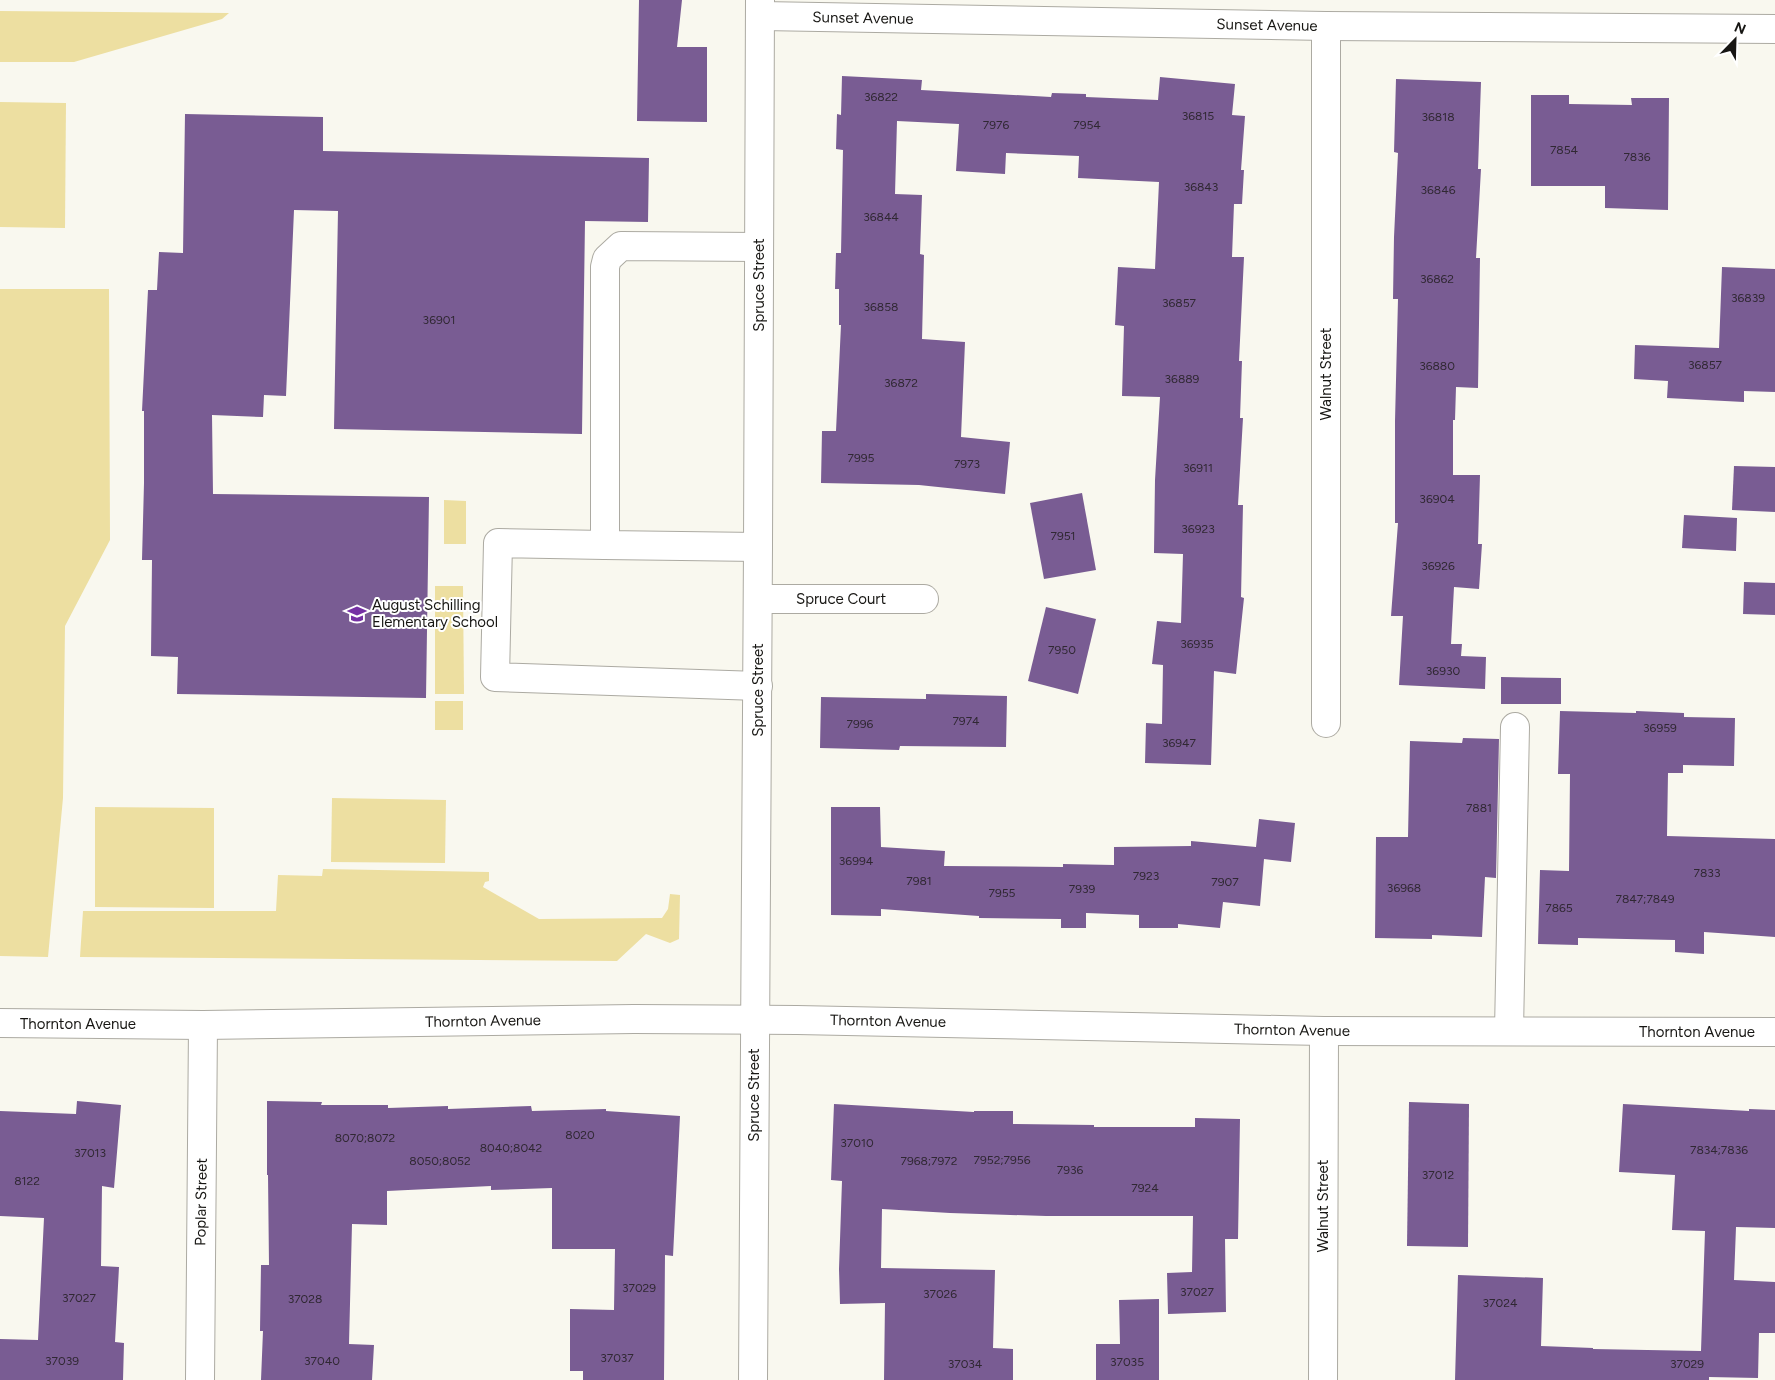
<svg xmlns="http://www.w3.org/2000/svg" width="1775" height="1380" font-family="Figtree,sans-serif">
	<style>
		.green { fill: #eddfa1 }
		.building { fill: #795c93 }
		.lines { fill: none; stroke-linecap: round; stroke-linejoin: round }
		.minor-casing { stroke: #acaaa2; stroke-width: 30 }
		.major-casing { stroke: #acaaa2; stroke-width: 30 }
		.minor { stroke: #fff; stroke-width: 28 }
		.major { stroke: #fff; stroke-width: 28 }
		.labels { text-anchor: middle; stroke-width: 4; stroke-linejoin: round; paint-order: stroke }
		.number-label { font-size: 12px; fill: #302833 }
		.street-label { font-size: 15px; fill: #171613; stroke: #fff }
		.poi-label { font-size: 15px; fill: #171613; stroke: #fff; text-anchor: start }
	</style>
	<rect width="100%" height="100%" fill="#f9f8ef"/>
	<g class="green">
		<path d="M 0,11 L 229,13 L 222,19 L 74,62 L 0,62 Z"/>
		<path d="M 0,102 L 66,103 L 65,228 L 0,227 Z"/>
		<path d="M 0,289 L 109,289 L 110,540 L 65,626 L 63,798 L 48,957 L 0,956 Z"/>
		<path d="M 444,500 L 466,501 L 466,544 L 444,544 Z"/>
		<path d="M 435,586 L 463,586 L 464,694 L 435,694 Z"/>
		<rect x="435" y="701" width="28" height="29"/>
		<path d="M 332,798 L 446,800 L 445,863 L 331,862 Z"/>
		<path d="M 95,807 L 214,808 L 214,908 L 95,907 Z"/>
		<path d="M 323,869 L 489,872 L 489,881 L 485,882 L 483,887 L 539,919 L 662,918 L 668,909 L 670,894 L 680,895 L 679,939 L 670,943 L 646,934 L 617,961 L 80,957 L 83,911 L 276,911 L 278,875 L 322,876 Z"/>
	</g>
	<g class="building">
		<path d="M 639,0 L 682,0 L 677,47 L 707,47 L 707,122 L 637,121 Z"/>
		<path d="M 842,76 L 922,80 L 921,90 L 1051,97 L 1052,93 L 1086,94 L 1086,97 L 1158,100 L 1160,77 L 1235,84 L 1232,115 L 1245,116 L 1241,170 L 1244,170 L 1242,204 L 1234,204 L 1232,257 L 1244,257 L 1239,361 L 1242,361 L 1240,418 L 1243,418 L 1238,505 L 1243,505 L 1241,597 L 1244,598 L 1236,674 L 1214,671 L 1211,765 L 1145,763 L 1146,723 L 1162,724 L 1163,665 L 1152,664 L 1157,621 L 1181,623 L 1183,554 L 1154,553 L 1155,480 L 1160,397 L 1122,396 L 1124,326 L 1115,325 L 1118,267 L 1155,269 L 1159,182 L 1078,178 L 1079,156 L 1006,153 L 1005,174 L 956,171 L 959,124 L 897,121 L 895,194 L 922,195 L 920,254 L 924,255 L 922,339 L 965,342 L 961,437 L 1010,442 L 1005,494 L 919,485 L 821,483 L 822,431 L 836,431 L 841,325 L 839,325 L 839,289 L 835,289 L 836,253 L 841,253 L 843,150 L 836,149 L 837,114 L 841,115 Z"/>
		<path d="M 1396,79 L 1481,82 L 1478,169 L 1481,169 L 1476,258 L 1480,258 L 1478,388 L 1456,387 L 1455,420 L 1453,420 L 1453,475 L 1480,475 L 1478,544 L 1482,544 L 1479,589 L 1454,587 L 1451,644 L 1462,644 L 1461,656 L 1486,657 L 1485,689 L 1399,685 L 1403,616 L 1391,616 L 1398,523 L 1395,523 L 1395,421 L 1398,299 L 1393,299 L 1394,237 L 1398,153 L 1394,152 Z"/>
		<path d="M 1531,95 L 1569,95 L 1569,104 L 1632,105 L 1631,98 L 1669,98 L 1668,210 L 1605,208 L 1605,186 L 1531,186 Z"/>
		<path d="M 185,114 L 323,117 L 323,151 L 649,158 L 648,222 L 585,221 L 582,434 L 334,429 L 338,211 L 294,210 L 286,396 L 264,395 L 263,417 L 212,415 L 213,494 L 429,497 L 426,698 L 177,694 L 178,657 L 151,656 L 152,560 L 142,560 L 144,483 L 144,411 L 142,411 L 148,290 L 157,290 L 159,252 L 183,253 Z"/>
		<path d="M 1722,267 L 1775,269 L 1775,392 L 1744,391 L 1744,402 L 1667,398 L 1668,381 L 1634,379 L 1635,345 L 1719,348 Z"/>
		<path d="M 1734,466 L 1775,467 L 1775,512 L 1732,510 Z"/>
		<path d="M 1082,493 L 1096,570 L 1044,579 L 1030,503 Z"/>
		<path d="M 1684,515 L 1737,518 L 1736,551 L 1682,548 Z"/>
		<path d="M 1744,582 L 1775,583 L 1775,615 L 1743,614 Z"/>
		<path d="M 1046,607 L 1096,619 L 1078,694 L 1028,681 Z"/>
		<path d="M 1501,677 L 1561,678 L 1561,704 L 1501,704 Z"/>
		<path d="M 926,694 L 1007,696 L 1006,747 L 900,746 L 899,750 L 820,748 L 821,697 L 926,699 Z"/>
		<path d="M 1560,711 L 1636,713 L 1636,711 L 1684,713 L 1684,717 L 1735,718 L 1734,766 L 1683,765 L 1683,773 L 1668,773 L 1667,836 L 1775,839 L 1775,937 L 1704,932 L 1704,954 L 1675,952 L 1675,940 L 1578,938 L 1578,945 L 1538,944 L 1540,870 L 1569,871 L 1570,774 L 1558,774 Z"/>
		<path d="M 1463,738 L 1499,739 L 1496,878 L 1485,877 L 1482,937 L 1432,935 L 1432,939 L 1375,938 L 1376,837 L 1408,837 L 1410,741 L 1462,743 Z"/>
		<path d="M 831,807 L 880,807 L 881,847 L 945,851 L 944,866 L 1063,867 L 1063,864 L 1114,865 L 1114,847 L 1191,846 L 1191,841 L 1256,847 L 1259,819 L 1295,823 L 1291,862 L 1264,859 L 1260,906 L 1223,902 L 1220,928 L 1178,924 L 1178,928 L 1139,928 L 1139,915 L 1086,913 L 1086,928 L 1061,928 L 1061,919 L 979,918 L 979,916 L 881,909 L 881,916 L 831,915 Z"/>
		<path d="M 77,1101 L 121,1105 L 114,1188 L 102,1186 L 101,1266 L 119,1267 L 115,1342 L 124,1343 L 123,1380 L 0,1380 L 0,1339 L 38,1340 L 44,1218 L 0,1216 L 0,1111 L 76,1114 Z"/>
		<path d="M 267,1101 L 322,1102 L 321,1105 L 388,1105 L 388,1108 L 448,1106 L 448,1109 L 531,1106 L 532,1111 L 606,1109 L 606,1111 L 680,1116 L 673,1256 L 665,1255 L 664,1380 L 583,1380 L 583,1371 L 570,1371 L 570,1309 L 614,1310 L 615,1249 L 552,1249 L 552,1188 L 491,1190 L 491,1186 L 387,1191 L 387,1225 L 352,1224 L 349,1344 L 374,1345 L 372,1380 L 261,1380 L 263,1331 L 260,1331 L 261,1265 L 269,1265 L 268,1175 L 267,1175 Z"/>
		<path d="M 1409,1102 L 1469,1104 L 1468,1247 L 1407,1246 Z"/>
		<path d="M 834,1104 L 974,1112 L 974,1111 L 1013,1111 L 1013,1124 L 1094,1125 L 1094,1127 L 1195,1127 L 1195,1118 L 1240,1119 L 1238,1239 L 1225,1239 L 1226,1312 L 1168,1314 L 1167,1273 L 1192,1272 L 1193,1216 L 1046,1216 L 950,1213 L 882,1209 L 881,1268 L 995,1270 L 993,1348 L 1013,1349 L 1013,1380 L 884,1380 L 885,1303 L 840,1304 L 839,1269 L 842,1181 L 831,1180 Z"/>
		<path d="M 1623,1104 L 1749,1111 L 1749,1109 L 1775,1110 L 1775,1228 L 1736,1227 L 1734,1280 L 1775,1282 L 1775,1333 L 1759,1333 L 1758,1378 L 1709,1377 L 1709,1380 L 1455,1380 L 1458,1275 L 1543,1278 L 1541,1346 L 1593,1348 L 1593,1349 L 1701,1351 L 1705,1231 L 1672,1230 L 1675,1175 L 1619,1172 Z"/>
		<path d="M 1159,1299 L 1159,1380 L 1096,1380 L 1096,1344 L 1120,1344 L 1119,1300 Z"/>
	</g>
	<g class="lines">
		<g class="minor-casing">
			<g id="minor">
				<path d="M 760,16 L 1326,26 L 1775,29"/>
				<path d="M 605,545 L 498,543 L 495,677 L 758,686"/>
				<path d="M 758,547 L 605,545 L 605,267 L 607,259 L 621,246 L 759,247"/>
				<path d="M 758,599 L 924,599"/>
				<path d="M 1326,723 L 1326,26"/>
				<path d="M 1509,1031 L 1515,727"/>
				<path d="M 200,1380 L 203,1025"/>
				<path d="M 753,1380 L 758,547 L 760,0"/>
				<path d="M 1323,1380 L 1324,1031"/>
			</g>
		</g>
		<g class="major-casing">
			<path id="major" d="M 0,1023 L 203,1025 L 634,1019 L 797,1020 L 1324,1031 L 1775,1032"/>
		</g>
		<use href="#minor" class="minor"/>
		<use href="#major" class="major"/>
	</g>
	<defs>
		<g id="school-bare" transform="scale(1.5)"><path d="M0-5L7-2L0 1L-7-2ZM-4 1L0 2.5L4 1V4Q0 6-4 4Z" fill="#7530a4" stroke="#fff" stroke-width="2.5" paint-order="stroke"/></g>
	</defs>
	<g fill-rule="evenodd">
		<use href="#school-bare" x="357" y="614"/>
	</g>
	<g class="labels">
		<g class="number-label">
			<text x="881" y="101">36822</text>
			<text x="1198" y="120">36815</text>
			<text x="1438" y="121">36818</text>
			<text x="996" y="129">7976</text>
			<text x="1087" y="129">7954</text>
			<text x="1564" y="154">7854</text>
			<text x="1637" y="161">7836</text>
			<text x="1201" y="191">36843</text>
			<text x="1438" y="194">36846</text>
			<text x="881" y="221">36844</text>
			<text x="1437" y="283">36862</text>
			<text x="1748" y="302">36839</text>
			<text x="1179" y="307">36857</text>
			<text x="881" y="311">36858</text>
			<text x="439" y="324">36901</text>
			<text x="1705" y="369">36857</text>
			<text x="1437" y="370">36880</text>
			<text x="1182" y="383">36889</text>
			<text x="901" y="387">36872</text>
			<text x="861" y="462">7995</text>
			<text x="967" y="468">7973</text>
			<text x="1198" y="472">36911</text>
			<text x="1437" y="503">36904</text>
			<text x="1198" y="533">36923</text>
			<text x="1063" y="540">7951</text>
			<text x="1438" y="570">36926</text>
			<text x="1197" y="648">36935</text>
			<text x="1062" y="654">7950</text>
			<text x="1443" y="675">36930</text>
			<text x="966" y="725">7974</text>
			<text x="860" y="728">7996</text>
			<text x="1660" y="732">36959</text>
			<text x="1179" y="747">36947</text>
			<text x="1479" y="812">7881</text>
			<text x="856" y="865">36994</text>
			<text x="1707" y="877">7833</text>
			<text x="1146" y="880">7923</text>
			<text x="919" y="885">7981</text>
			<text x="1225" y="886">7907</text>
			<text x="1404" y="892">36968</text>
			<text x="1082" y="893">7939</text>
			<text x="1002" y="897">7955</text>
			<text x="1645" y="903">7847;7849</text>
			<text x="1559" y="912">7865</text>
			<text x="580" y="1139">8020</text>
			<text x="365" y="1142">8070;8072</text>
			<text x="857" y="1147">37010</text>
			<text x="511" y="1152">8040;8042</text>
			<text x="1719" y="1154">7834;7836</text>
			<text x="90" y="1157">37013</text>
			<text x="1002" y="1164">7952;7956</text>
			<text x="440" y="1165">8050;8052</text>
			<text x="929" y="1165">7968;7972</text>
			<text x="1070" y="1174">7936</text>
			<text x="1438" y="1179">37012</text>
			<text x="27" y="1185">8122</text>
			<text x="1145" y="1192">7924</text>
			<text x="639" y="1292">37029</text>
			<text x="1197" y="1296">37027</text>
			<text x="940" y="1298">37026</text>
			<text x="79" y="1302">37027</text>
			<text x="305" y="1303">37028</text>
			<text x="1500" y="1307">37024</text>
			<text x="617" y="1362">37037</text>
			<text x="62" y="1365">37039</text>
			<text x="322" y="1365">37040</text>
			<text x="1127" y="1366">37035</text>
			<text x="965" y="1368">37034</text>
			<text x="1687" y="1368">37029</text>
		</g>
		<g class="street-label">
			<text transform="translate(863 18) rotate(1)" y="5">Sunset Avenue</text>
			<text transform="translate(1267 25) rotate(1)" y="5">Sunset Avenue</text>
			<text transform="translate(759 285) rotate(-90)" y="5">Spruce Street</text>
			<text transform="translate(1326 374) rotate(-90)" y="5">Walnut Street</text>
			<text x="841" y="604">Spruce Court</text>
			<text transform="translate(758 690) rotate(-90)" y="5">Spruce Street</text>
			<text transform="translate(483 1021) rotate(-1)" y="5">Thornton Avenue</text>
			<text transform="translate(888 1021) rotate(1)" y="5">Thornton Avenue</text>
			<text x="78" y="1029">Thornton Avenue</text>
			<text transform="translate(1292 1030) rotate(1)" y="5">Thornton Avenue</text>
			<text x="1697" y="1037">Thornton Avenue</text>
			<text transform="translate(754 1095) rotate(-90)" y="5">Spruce Street</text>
			<text transform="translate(201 1202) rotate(-89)" y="5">Poplar Street</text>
			<text transform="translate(1323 1206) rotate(-90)" y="5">Walnut Street</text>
		</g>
		<g class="poi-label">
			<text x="372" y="610">August Schilling<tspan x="372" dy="17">Elementary School</tspan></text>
		</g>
	</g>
	<g transform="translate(1735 40) rotate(23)" stroke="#ffffff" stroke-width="4" paint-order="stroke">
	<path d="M0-4L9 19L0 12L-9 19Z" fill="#171613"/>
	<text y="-8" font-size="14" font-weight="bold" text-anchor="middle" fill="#171613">N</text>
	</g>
</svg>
